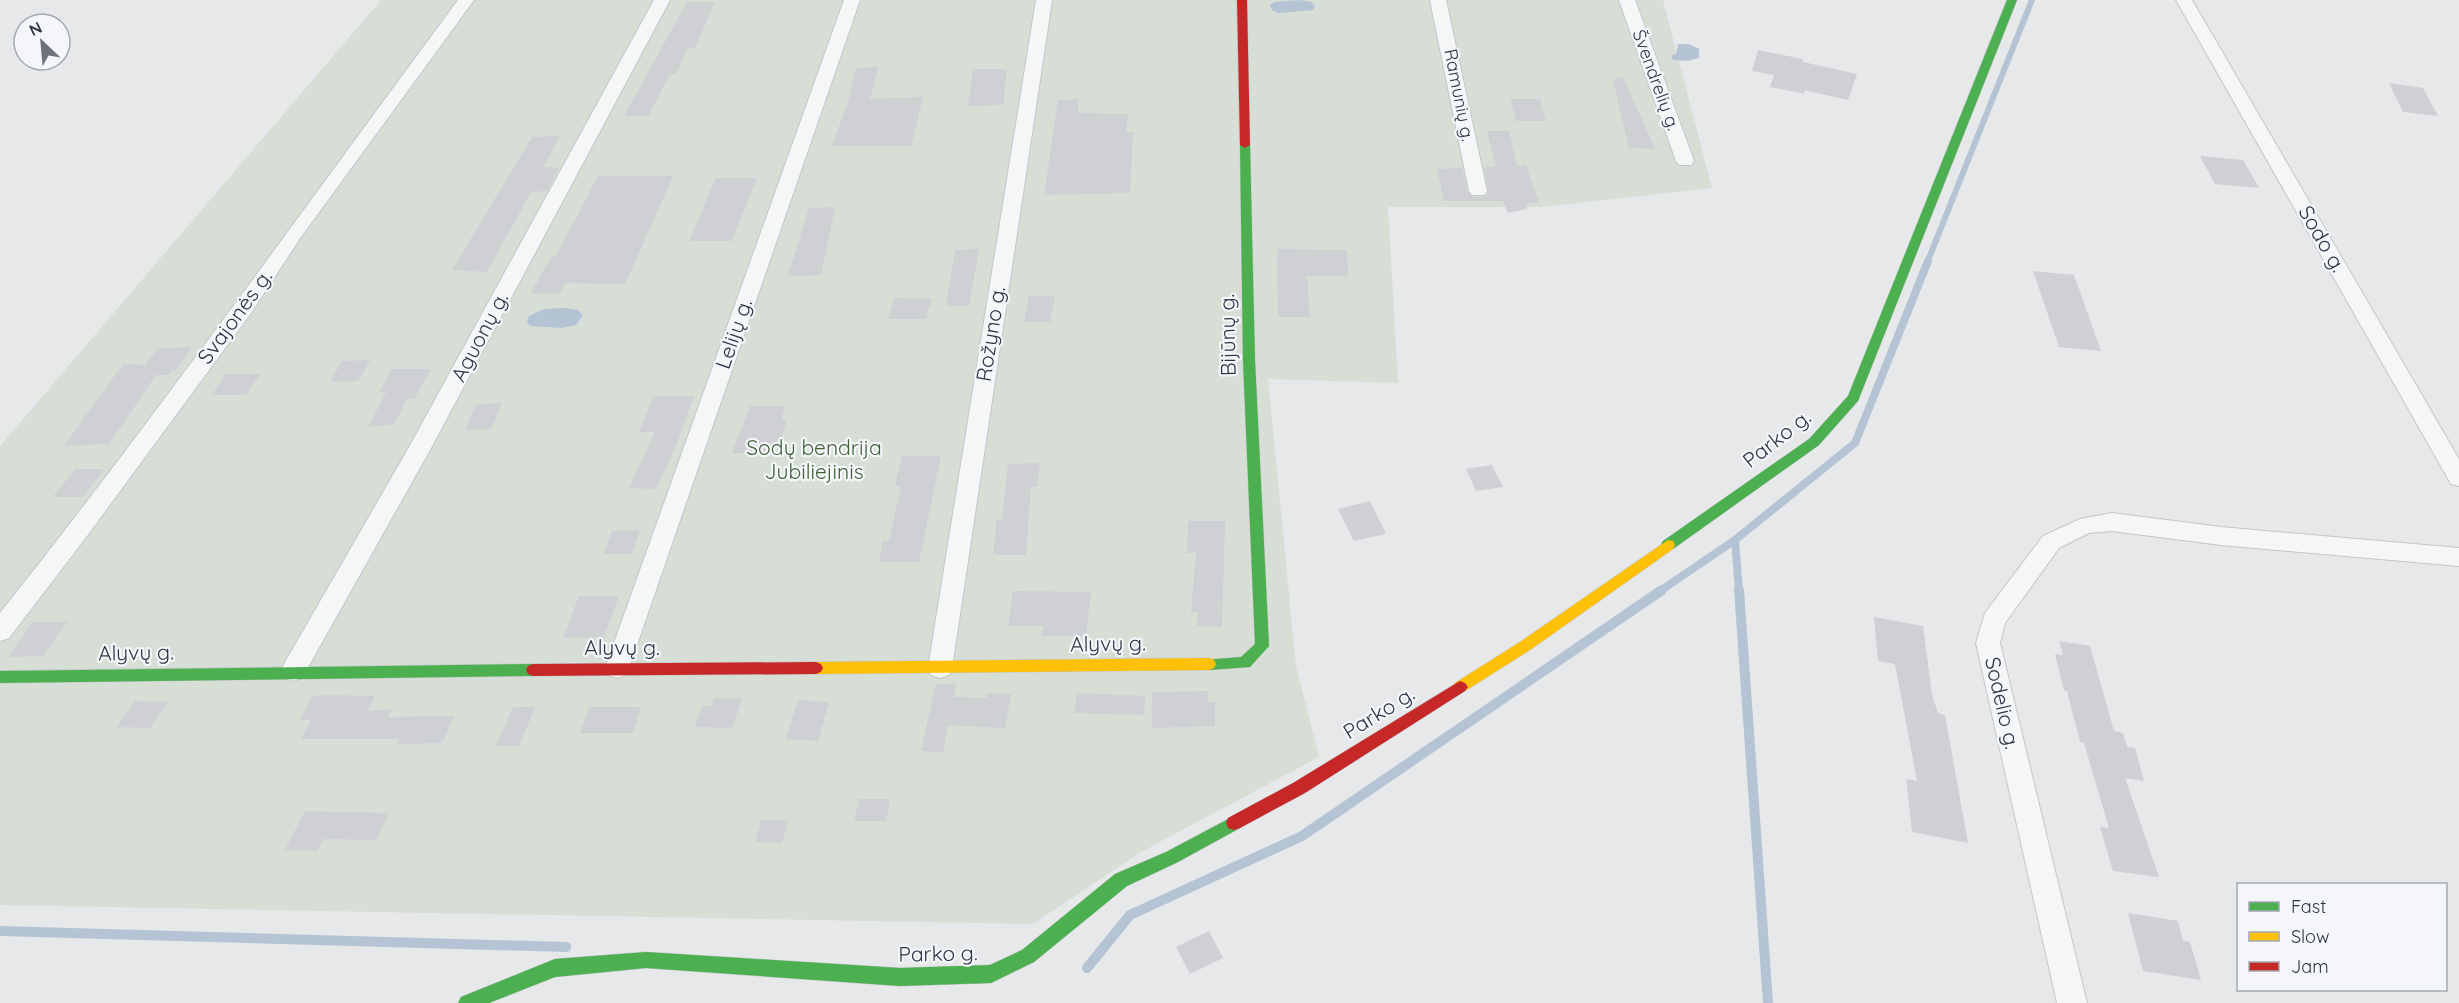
<svg xmlns="http://www.w3.org/2000/svg" width="2459" height="1003" font-family="Quicksand,sans-serif">
	<style>
		.green { fill: #d6ded6 }
		.water { fill: #b4c4d5 }
		.lines { fill: none; stroke-linecap: round; stroke-linejoin: round }
		.stream-far2 { stroke: #b4c4d5; stroke-width: 6 }
		.stream-far1 { stroke: #b4c4d5; stroke-width: 8 }
		.stream { stroke: #b4c4d5; stroke-width: 10 }
		.building { fill: #ced0d3 }
		.street-casing { stroke: #c4c6c8; stroke-width: 2 }
		.fast-casing { stroke: #c4c6c8; stroke-width: 1 }
		.slow-casing { stroke: #c4c6c8; stroke-width: 1 }
		.jam-casing { stroke: #c4c6c8; stroke-width: 1 }
		.street { fill: #f5f6f7; fill-rule: evenodd }
		.fast { fill: #4caf50; fill-rule: evenodd }
		.slow { fill: #ffc107; fill-rule: evenodd }
		.jam { fill: #c62828; fill-rule: evenodd }
		.labels { text-anchor: middle; stroke-width: 4.5; stroke-linejoin: round; paint-order: stroke }
		.far-street-label { font-size: 18px; fill: #2b3445; stroke: #f4f6f9 }
		.street-label { font-size: 21px; fill: #2b3445; stroke: #f4f6f9 }
		.park-label { font-size: 21px; fill: #3f6138; stroke: #f4f6f9 }
	</style>
	<rect width="100%" height="100%" fill="#e6e8ea"/>
	<path class="green" d="M 381,0 L 1663,0 L 1712,188 L 1541,207 L 1388,207 L 1398,383 L 1268,379 L 1296,666 L 1319,757 L 1141,852 L 1033,924 L 0,905 L 0,446 Z"/>
	<g class="water">
		<path d="M 1300,0 L 1311,2 L 1315,6 L 1313,10 L 1278,13 L 1272,10 L 1270,5 L 1275,2 Z"/>
		<path d="M 1678,44 L 1689,44 L 1699,49 L 1699,58 L 1687,61 L 1673,60 L 1671,55 L 1676,54 Z"/>
		<path d="M 564,308 L 578,310 L 583,315 L 576,325 L 561,328 L 530,326 L 527,322 L 529,316 L 544,309 Z"/>
	</g>
	<g class="lines">
		<path class="stream-far2" d="M 1927,263 L 2032,0"/>
		<g class="stream-far1">
			<path d="M 1735,540 L 1739,591"/>
			<path d="M 1660,591 L 1735,540 L 1855,443 L 1928,261"/>
		</g>
		<g class="stream">
			<path d="M 1739,590 L 1768,1003"/>
			<path d="M 0,931 L 566,947"/>
			<path d="M 1087,968 L 1130,915 L 1302,836 L 1662,590"/>
		</g>
	</g>
	<g class="building">
		<path d="M 687,2 L 715,2 L 695,48 L 688,48 L 676,74 L 670,75 L 648,116 L 624,116 Z"/>
		<path d="M 1758,50 L 1803,59 L 1803,62 L 1857,74 L 1848,100 L 1804,90 L 1805,94 L 1770,87 L 1774,75 L 1752,71 Z"/>
		<path d="M 878,67 L 870,99 L 923,97 L 911,146 L 832,146 L 849,99 L 856,68 Z"/>
		<path d="M 973,69 L 1007,69 L 1003,105 L 968,106 Z"/>
		<path d="M 1623,77 L 1655,149 L 1629,148 L 1613,80 Z"/>
		<path d="M 2389,83 L 2423,88 L 2438,116 L 2403,112 Z"/>
		<path d="M 1079,99 L 1078,113 L 1128,114 L 1126,132 L 1133,132 L 1130,193 L 1044,195 L 1058,100 Z"/>
		<path d="M 1510,99 L 1540,99 L 1546,121 L 1516,121 Z"/>
		<path d="M 1487,131 L 1509,131 L 1517,166 L 1526,165 L 1539,203 L 1526,203 L 1527,209 L 1508,213 L 1503,201 L 1444,201 L 1437,169 L 1462,168 L 1467,191 L 1472,197 L 1484,197 L 1489,192 L 1484,167 L 1496,166 Z"/>
		<path d="M 560,136 L 543,167 L 559,168 L 547,191 L 531,192 L 487,272 L 452,270 L 532,137 Z"/>
		<path d="M 2200,156 L 2243,160 L 2259,188 L 2215,184 Z"/>
		<path d="M 598,176 L 673,176 L 625,284 L 565,283 L 559,294 L 531,293 L 552,256 L 556,256 Z"/>
		<path d="M 716,178 L 757,178 L 732,241 L 689,241 Z"/>
		<path d="M 835,207 L 821,275 L 788,276 L 809,208 Z"/>
		<path d="M 979,249 L 969,306 L 946,306 L 955,250 Z"/>
		<path d="M 1277,249 L 1347,250 L 1348,276 L 1307,276 L 1310,317 L 1278,317 Z"/>
		<path d="M 2033,271 L 2074,275 L 2101,351 L 2059,347 Z"/>
		<path d="M 1029,296 L 1055,296 L 1050,322 L 1024,322 Z"/>
		<path d="M 894,298 L 932,299 L 926,319 L 888,319 Z"/>
		<path d="M 192,347 L 176,370 L 172,370 L 168,375 L 156,375 L 109,444 L 64,446 L 123,364 L 145,365 L 158,348 Z"/>
		<path d="M 370,360 L 358,381 L 330,382 L 342,361 Z"/>
		<path d="M 392,369 L 431,369 L 414,399 L 407,399 L 394,425 L 369,426 L 386,392 L 379,392 Z"/>
		<path d="M 226,374 L 260,374 L 246,395 L 212,395 Z"/>
		<path d="M 653,396 L 694,396 L 676,446 L 656,489 L 629,488 L 655,432 L 639,432 Z"/>
		<path d="M 502,403 L 491,429 L 465,430 L 476,404 Z"/>
		<path d="M 750,406 L 785,406 L 781,420 L 787,420 L 780,442 L 776,442 L 773,453 L 732,453 Z"/>
		<path d="M 902,456 L 941,456 L 919,562 L 879,562 L 883,541 L 889,541 L 901,486 L 895,486 Z"/>
		<path d="M 1040,463 L 1037,487 L 1031,487 L 1026,555 L 993,555 L 997,519 L 1002,519 L 1008,464 Z"/>
		<path d="M 1492,465 L 1503,487 L 1476,491 L 1466,469 Z"/>
		<path d="M 75,469 L 104,469 L 83,497 L 53,497 Z"/>
		<path d="M 1370,501 L 1386,534 L 1354,541 L 1338,509 Z"/>
		<path d="M 1188,521 L 1225,521 L 1222,627 L 1197,626 L 1198,612 L 1191,612 L 1196,553 L 1187,553 Z"/>
		<path d="M 640,530 L 632,554 L 604,554 L 612,531 Z"/>
		<path d="M 1013,591 L 1091,592 L 1086,636 L 1041,636 L 1043,626 L 1008,626 Z"/>
		<path d="M 579,596 L 619,596 L 604,637 L 563,638 Z"/>
		<path d="M 1874,617 L 1923,626 L 1932,695 L 1938,713 L 1945,715 L 1968,843 L 1912,832 L 1906,779 L 1917,781 L 1895,664 L 1878,661 Z"/>
		<path d="M 33,622 L 67,622 L 43,656 L 8,657 Z"/>
		<path d="M 2059,641 L 2090,646 L 2114,731 L 2123,733 L 2127,747 L 2135,748 L 2144,781 L 2125,778 L 2159,877 L 2113,871 L 2100,827 L 2109,828 L 2084,743 L 2080,742 L 2067,691 L 2064,691 L 2055,654 L 2063,655 Z"/>
		<path d="M 936,684 L 956,684 L 954,697 L 987,698 L 987,693 L 1011,694 L 1005,728 L 948,725 L 943,752 L 921,751 Z"/>
		<path d="M 1208,691 L 1208,702 L 1215,702 L 1215,726 L 1152,728 L 1152,692 Z"/>
		<path d="M 1077,693 L 1145,696 L 1144,715 L 1074,713 Z"/>
		<path d="M 325,695 L 375,696 L 368,710 L 391,710 L 388,717 L 454,716 L 442,743 L 397,744 L 399,739 L 301,739 L 311,720 L 300,720 L 312,697 Z"/>
		<path d="M 714,698 L 742,699 L 732,728 L 695,727 L 702,706 L 712,706 Z"/>
		<path d="M 798,700 L 829,702 L 818,741 L 786,739 Z"/>
		<path d="M 135,701 L 168,702 L 150,728 L 117,727 Z"/>
		<path d="M 513,707 L 535,707 L 519,746 L 496,746 Z"/>
		<path d="M 589,707 L 641,707 L 633,733 L 580,733 Z"/>
		<path d="M 859,799 L 890,799 L 886,821 L 854,821 Z"/>
		<path d="M 305,811 L 389,813 L 376,840 L 324,839 L 317,851 L 285,850 Z"/>
		<path d="M 761,820 L 788,820 L 782,843 L 755,842 Z"/>
		<path d="M 2128,913 L 2178,921 L 2183,941 L 2190,942 L 2201,980 L 2143,971 Z"/>
		<path d="M 1209,931 L 1223,958 L 1190,974 L 1176,947 Z"/>
	</g>
	<g class="lines">
		<g class="street-casing">
			<g id="street">
				<path d="M 458,0 L 474,0 L 301,237 L 251,313 L 87,536 L 9,638 L 0,641 L 0,613 C 159,413 306,205 458,0 Z"/>
				<path d="M 654,0 L 670,0 L 430,450 L 302,678 L 293,681 L 284,678 L 281,671 L 284,664 L 408,449 Z"/>
				<path d="M 844,0 L 860,0 L 629,668 L 626,675 L 617,678 L 608,675 L 605,668 Z"/>
				<path d="M 1036,0 L 1052,0 L 952,668 L 949,675 L 940,678 L 931,675 L 928,668 Z"/>
				<path d="M 1430,0 L 1446,0 L 1487,191 L 1484,195 L 1472,195 L 1469,191 Z"/>
				<path d="M 1619,0 L 1635,0 L 1694,161 L 1691,165 L 1679,165 L 1676,161 Z"/>
				<path d="M 2176,0 L 2192,0 L 2459,459 L 2459,486 L 2451,484 Z"/>
				<path d="M 2112,513 L 2221,527 L 2459,548 L 2459,566 L 2221,545 L 2112,531 L 2089,533 L 2059,548 L 2005,623 L 2000,643 L 2087,1003 L 2057,1003 L 1976,643 L 1985,613 L 2043,536 L 2080,519 Z"/>
			</g>
		</g>
		<g class="fast-casing">
			<g id="fast">
				<path d="M 2007,0 L 2017,0 L 1858,401 L 1819,445 L 1673,549 L 1663,549 L 1661,545 L 1663,541 L 1809,439 L 1848,396 Z"/>
				<path d="M 1245,142 L 1250,145 L 1255,360 L 1269,646 L 1250,667 L 1209,670 L 1204,668 L 1202,664 L 1204,660 L 1241,657 L 1255,644 L 1243,360 L 1240,145 Z"/>
				<path d="M 533,664 L 538,666 L 540,670 L 538,674 L 533,676 L 0,683 L 0,671 Z"/>
				<path d="M 1234,816 L 1240,818 L 1242,823 L 1240,828 L 1178,862 L 1127,886 L 1034,962 L 991,983 L 900,986 L 646,968 L 555,977 L 489,1003 L 458,1003 L 461,997 L 555,959 L 646,952 L 900,968 L 990,965 L 1022,950 L 1115,874 L 1166,852 Z"/>
			</g>
		</g>
		<g class="slow-casing">
			<g id="slow">
				<path d="M 1668,540 L 1673,541 L 1675,545 L 1673,549 L 1530,650 L 1465,691 L 1460,693 L 1455,691 L 1452,687 L 1455,683 L 1520,642 Z"/>
				<path d="M 1209,658 L 1214,660 L 1216,664 L 1214,668 L 1209,670 L 816,674 L 811,672 L 809,668 L 811,664 L 816,662 Z"/>
			</g>
		</g>
		<g class="jam-casing">
			<g id="jam">
				<path d="M 1237,0 L 1247,0 L 1250,145 L 1245,148 L 1240,145 Z"/>
				<path d="M 816,662 L 821,664 L 823,668 L 821,672 L 816,674 L 533,676 L 528,674 L 526,670 L 528,666 L 533,664 Z"/>
				<path d="M 1460,681 L 1465,683 L 1468,687 L 1465,691 L 1305,793 L 1240,828 L 1234,830 L 1228,828 L 1226,823 L 1228,818 L 1293,783 Z"/>
			</g>
		</g>
		<use href="#street" class="street"/>
		<use href="#fast" class="fast"/>
		<use href="#slow" class="slow"/>
		<use href="#jam" class="jam"/>
	</g>
	<g class="labels">
		<g class="far-street-label">
			<text transform="translate(1656 80) rotate(70)" y="6">Švendrelių g.</text>
			<text transform="translate(1459 95) rotate(79)" y="6">Ramunių g.</text>
		</g>
		<g class="street-label">
			<text transform="translate(2322 239) rotate(60)" y="7">Sodo g.</text>
			<text transform="translate(235 317) rotate(-54)" y="7">Svajonės g.</text>
			<text transform="translate(734 334) rotate(-71)" y="7">Lelijų g.</text>
			<text transform="translate(991 334) rotate(-81)" y="7">Rožyno g.</text>
			<text transform="translate(1228 335) rotate(-91)" y="7">Bijūnų g.</text>
			<text transform="translate(480 337) rotate(-62)" y="7">Aguonų g.</text>
			<text transform="translate(1777 439) rotate(-38)" y="7">Parko g.</text>
			<text transform="translate(1108 644) rotate(-1)" y="7">Alyvų g.</text>
			<text x="622" y="655">Alyvų g.</text>
			<text transform="translate(136 653) rotate(-1)" y="7">Alyvų g.</text>
			<text transform="translate(2002 703) rotate(77)" y="7">Sodelio g.</text>
			<text transform="translate(1379 713) rotate(-32)" y="7">Parko g.</text>
			<text transform="translate(938 954) rotate(-1)" y="7">Parko g.</text>
		</g>
		<g class="park-label">
			<text x="814" y="455">Sodų bendrija<tspan x="814" dy="24">Jubiliejinis</tspan></text>
		</g>
	</g>
	<rect x="2237" y="883" width="210" height="108" fill="#f4f6f9" stroke="#a4a8b1" stroke-width="1.5"/>
	<rect x="2249" y="902" width="30" height="9" fill="#4caf50" stroke="#a4a8b1" stroke-width="1.5"/>
	<text x="2291" y="913" font-size="18" fill="#2b3445">Fast</text>
	<rect x="2249" y="932" width="30" height="9" fill="#ffc107" stroke="#a4a8b1" stroke-width="1.5"/>
	<text x="2291" y="943" font-size="18" fill="#2b3445">Slow</text>
	<rect x="2249" y="962" width="30" height="9" fill="#c62828" stroke="#a4a8b1" stroke-width="1.5"/>
	<text x="2291" y="973" font-size="18" fill="#2b3445">Jam</text>
	<g transform="translate(42 42) rotate(334)"><circle r="28" fill="#f4f6f9" stroke="#a4a8b1" stroke-width="1.5"/>
	<path d="M0-4.5L10 22L0 15L-10 22Z" fill="#6c737f"/>
	<text y="-9" font-size="16" font-weight="bold" text-anchor="middle" fill="#2b3445">N</text>
	</g>
</svg>
